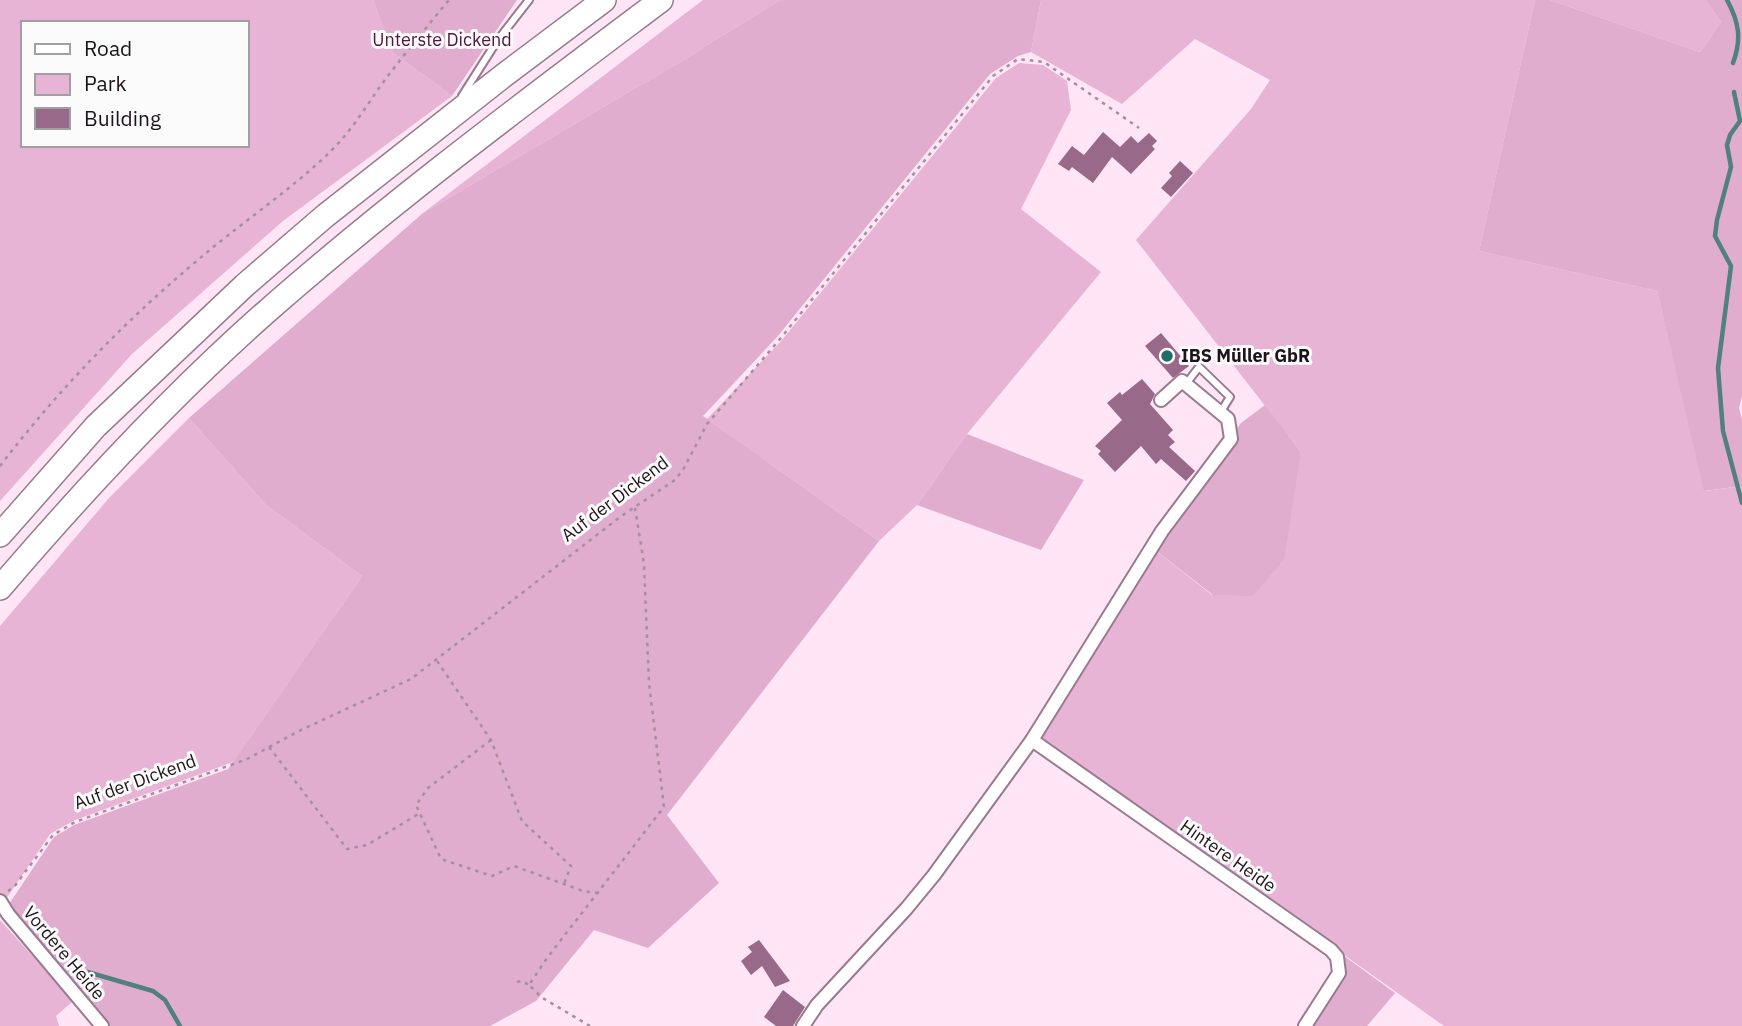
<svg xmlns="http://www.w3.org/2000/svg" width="1742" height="1026" font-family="'IBM Plex Sans',sans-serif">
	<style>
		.green { fill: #e7b4d5; fill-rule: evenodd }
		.forest { fill: #e0adcf }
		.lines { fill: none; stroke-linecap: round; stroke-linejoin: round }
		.stream { stroke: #508080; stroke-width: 4.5 }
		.building { fill: #986989 }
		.lane-casing { stroke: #987b8e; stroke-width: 10 }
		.street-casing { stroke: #987b8e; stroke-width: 16 }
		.highway-casing { stroke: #987b8e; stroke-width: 26 }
		.path { stroke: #a4909c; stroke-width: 2.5; stroke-dasharray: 3.5 5; stroke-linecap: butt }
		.lane { stroke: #fff; stroke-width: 6 }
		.street { stroke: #fff; stroke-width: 12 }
		.highway { stroke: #fff; stroke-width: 23 }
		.poi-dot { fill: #206c69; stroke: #fbfbfb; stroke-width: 2.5 }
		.labels { text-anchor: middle; stroke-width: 6; stroke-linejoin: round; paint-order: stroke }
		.park-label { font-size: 18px; fill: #511542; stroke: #fbfbfb }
		.poi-label { font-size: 18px; font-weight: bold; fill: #1e131a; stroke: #fbfbfb; text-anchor: start }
		.street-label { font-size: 18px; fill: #1e131a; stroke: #fbfbfb }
	</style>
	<rect width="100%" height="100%" fill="#ffe5f5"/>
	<g class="green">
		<path d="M 0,0 L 373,0 L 392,52 L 452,96 L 283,221 L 132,354 L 0,501 ZM 23,23 L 247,23 L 247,145 L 23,145 Z"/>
		<path d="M 703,0 L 780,0 L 680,62 L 423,213 Z"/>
		<path d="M 1041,0 L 1535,0 L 1479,251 L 1657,291 L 1705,491 L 1742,486 L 1742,1026 L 1444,1026 L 1039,738 L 1155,550 L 1212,595 L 1301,452 L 1136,240 L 1251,109 L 1270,80 L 1195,39 L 1122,104 L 1031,52 Z"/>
		<path d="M 1550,0 L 1706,0 L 1721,22 L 1700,52 Z"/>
		<path d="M 1019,63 L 1043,65 L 1067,81 L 1071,110 L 1021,209 L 1101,272 L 967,434 L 917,505 L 879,541 L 707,419 L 782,340 L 996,78 Z"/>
		<path d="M 189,418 L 266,505 L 362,576 L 233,762 L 75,820 L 50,834 L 0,908 L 0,626 L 109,498 Z"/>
		<path d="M 0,920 L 73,1001 L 56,1016 L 59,1026 L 0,1026 Z"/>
	</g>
	<g class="forest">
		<path d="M 373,0 L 517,0 L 452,96 L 392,52 Z"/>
		<path d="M 780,0 L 1041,0 L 1031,52 L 1018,56 L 990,74 L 777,337 L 703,416 L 879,541 L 667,815 L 719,883 L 648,948 L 594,930 L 536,1001 L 490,1026 L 108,1026 L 3,913 L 54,837 L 74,825 L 228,769 L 362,576 L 266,505 L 189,418 L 423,213 L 680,62 Z"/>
		<path d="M 1535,0 L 1550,0 L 1700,52 L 1721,22 L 1706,0 L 1742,0 L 1742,396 L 1739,408 L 1742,419 L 1742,486 L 1704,491 L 1657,291 L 1479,251 Z"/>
		<path d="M 1265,405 L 1301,452 L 1284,559 L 1253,596 L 1213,595 L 1150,546 L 1241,423 Z"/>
		<path d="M 967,434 L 1084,480 L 1041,550 L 917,505 Z"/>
		<path d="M 1340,953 L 1395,993 L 1367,1026 L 1307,1026 L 1326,1000 Z"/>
	</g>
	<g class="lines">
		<g class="stream">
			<path d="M 1727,0 C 1739,22 1742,39 1733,63"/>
			<path d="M 1734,92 L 1740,121 L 1730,135 L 1727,145 L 1731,167 L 1717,220 L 1715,236 L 1731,266 L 1718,368 L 1723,431 L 1742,503"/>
			<path d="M 77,969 L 153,991 L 165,1000 L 180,1026"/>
		</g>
	</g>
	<g class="building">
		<path d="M 1103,132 L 1120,147 L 1131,136 L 1138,143 L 1149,133 L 1157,141 L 1152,146 L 1155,149 L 1131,174 L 1112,157 L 1093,183 L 1072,167 L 1069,171 L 1058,164 L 1072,146 L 1084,155 Z"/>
		<path d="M 1180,161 L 1193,173 L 1171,197 L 1161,188 L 1172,176 L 1169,173 Z"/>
		<path d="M 1161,333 L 1189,366 L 1173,378 L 1145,346 Z"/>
		<path d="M 1142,379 L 1155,394 L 1150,404 L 1173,430 L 1168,435 L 1175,442 L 1169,447 L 1195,471 L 1186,481 L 1161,459 L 1156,464 L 1141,446 L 1115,472 L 1098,454 L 1101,451 L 1095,446 L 1122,420 L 1107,403 L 1120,392 L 1122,395 Z"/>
		<path d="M 759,940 L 790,981 L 775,987 L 762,966 L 751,975 L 741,961 L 752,952 L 748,947 Z"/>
		<path d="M 783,990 L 805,1007 L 793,1026 L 776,1026 L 764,1017 Z"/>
	</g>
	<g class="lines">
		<g class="lane-casing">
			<g id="lane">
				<path d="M 462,96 L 497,41 L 529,0"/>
				<path d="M 1186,384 L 1199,367 L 1230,397 L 1220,413"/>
			</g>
		</g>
		<g class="street-casing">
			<g id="street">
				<path d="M 1032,740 L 1331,950 L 1337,957 L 1339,973 L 1305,1026"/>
				<path d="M 0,901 L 8,914 L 102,1026"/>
				<path d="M 803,1026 L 817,1005 L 906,909 L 934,875 L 1032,740 L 1162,531 L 1231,439 L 1228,419 L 1182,381 L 1161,400"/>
			</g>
		</g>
		<g class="highway-casing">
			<g id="highway">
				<path d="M 0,535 L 96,426 L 245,285 L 325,216 L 503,76 L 604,0"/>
				<path d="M 0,588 C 83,491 169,398 265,313 C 391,202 527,101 661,0"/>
			</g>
		</g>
		<g class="path">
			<path d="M 0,466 C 59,389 125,321 199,259 C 242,222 290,191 331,151 C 350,132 364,110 379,88 C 401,58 425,29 449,0"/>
			<path d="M 437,661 L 491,740 L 522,821 L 571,866 L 564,884"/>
			<path d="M 491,740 L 428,788 L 416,805 L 441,859 L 492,876 L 514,866 L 583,891 L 599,893"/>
			<path d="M 269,747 L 347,849 L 367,845 L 420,813"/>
			<path d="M 8,891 L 14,887 L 53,835 L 75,822 L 247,759 L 301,730 L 411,679 L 620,517 L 675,480 L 683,470 L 707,424 L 780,339 L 993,76 L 1018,59 L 1044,62 L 1139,128"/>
			<path d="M 517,982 L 522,981 L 529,985"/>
			<path d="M 590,1026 L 541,997 L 529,985 L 547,958 L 664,807 L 649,683 L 644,564 L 635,508"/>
		</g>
		<use href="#lane" class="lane"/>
		<use href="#street" class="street"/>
		<use href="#highway" class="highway"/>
	</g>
	<circle class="poi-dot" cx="1167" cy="356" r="7"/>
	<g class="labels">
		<g class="park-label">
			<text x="442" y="46">Unterste Dickend</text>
		</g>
		<g class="poi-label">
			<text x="1181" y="362">IBS Müller GbR</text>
		</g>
		<g class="street-label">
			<text transform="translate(615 499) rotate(-37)" y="6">Auf der Dickend</text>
			<text transform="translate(135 782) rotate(-20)" y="6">Auf der Dickend</text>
			<text transform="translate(1228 856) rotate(35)" y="6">Hintere Heide</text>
			<text transform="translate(64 953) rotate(50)" y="6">Vordere Heide</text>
		</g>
	</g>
	<rect x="21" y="21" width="228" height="126" fill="#fbfbfb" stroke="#a39ea1" stroke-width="2"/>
	<rect x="35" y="44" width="35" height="10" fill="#ffffff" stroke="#a39ea1" stroke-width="2"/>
	<text x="84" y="56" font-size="21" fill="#1e131a">Road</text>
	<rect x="35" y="74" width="35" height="21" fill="#e7b4d5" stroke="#a39ea1" stroke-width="2"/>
	<text x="84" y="91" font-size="21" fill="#1e131a">Park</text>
	<rect x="35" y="108" width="35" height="21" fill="#986989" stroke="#a39ea1" stroke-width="2"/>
	<text x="84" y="126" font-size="21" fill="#1e131a">Building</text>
</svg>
